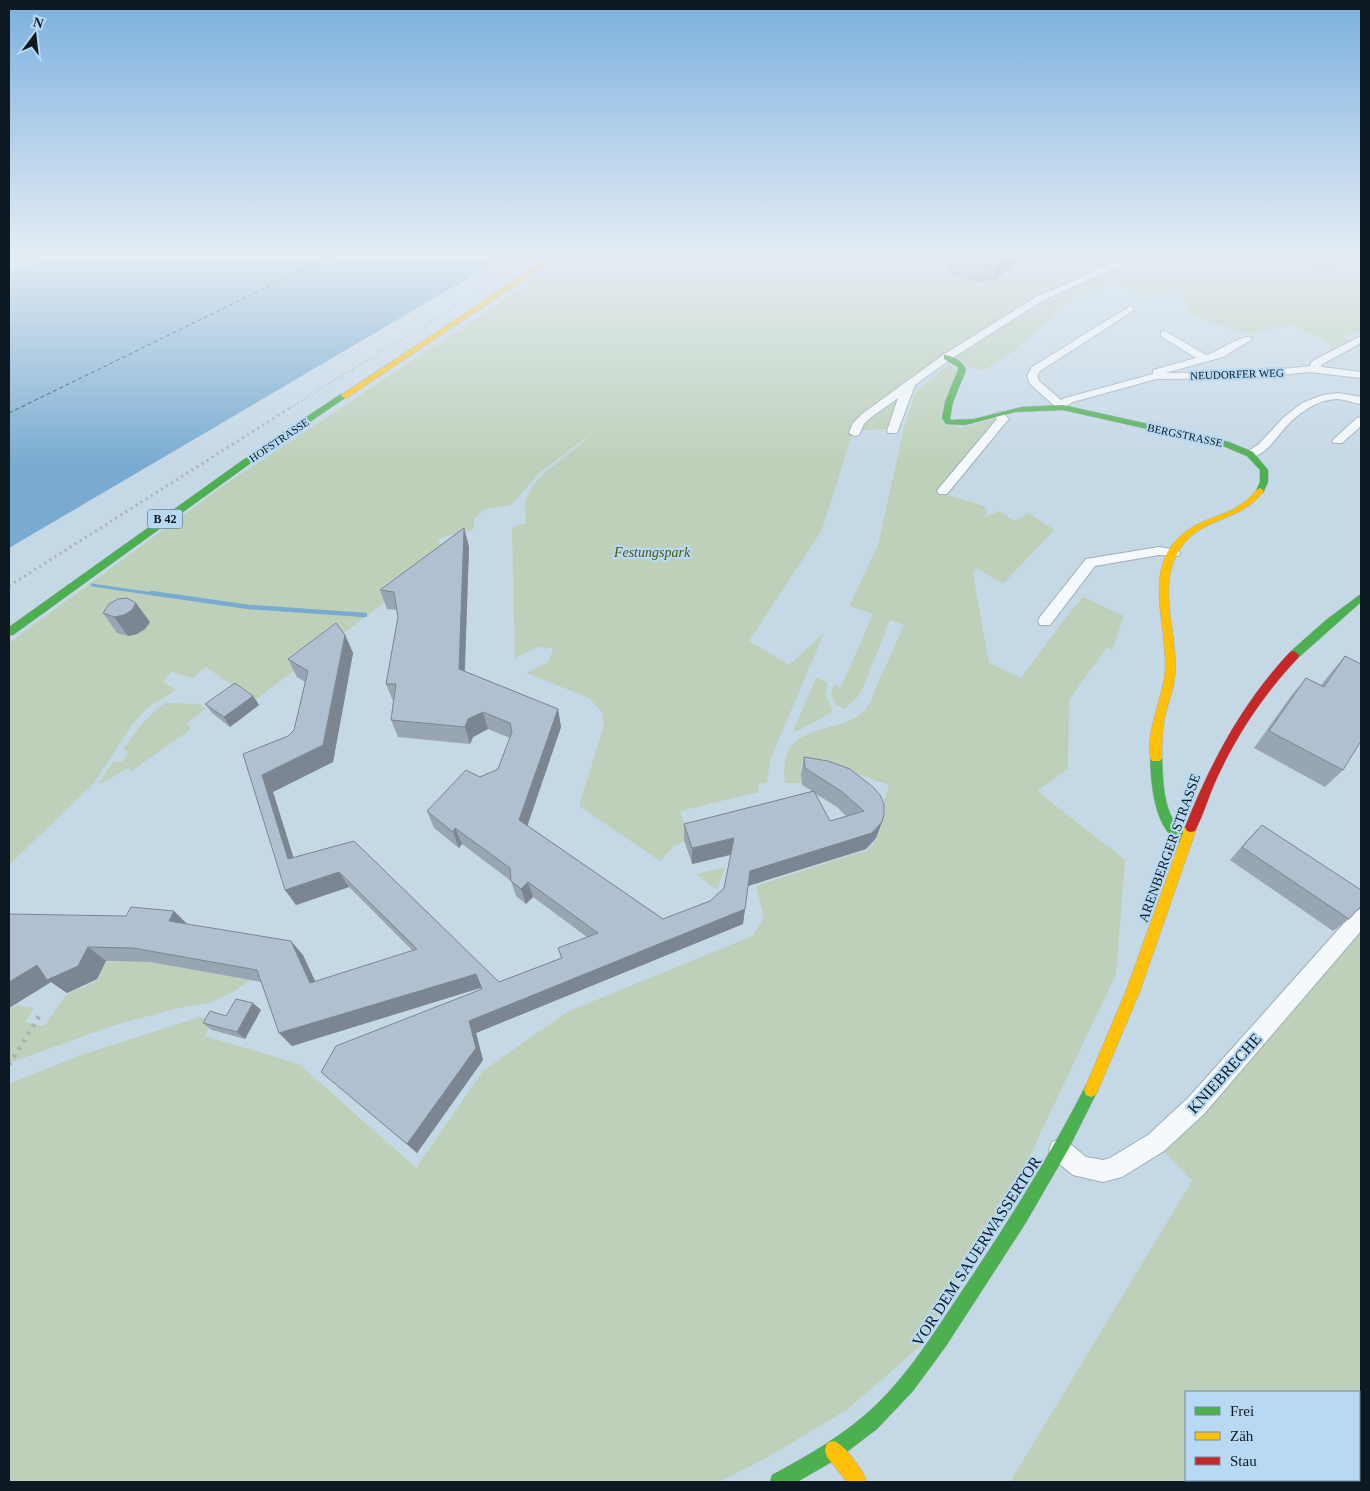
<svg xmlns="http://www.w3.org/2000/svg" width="1370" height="1491" font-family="Georgia,serif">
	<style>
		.green { fill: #bed0b9; fill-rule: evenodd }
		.water { fill: #79abd0 }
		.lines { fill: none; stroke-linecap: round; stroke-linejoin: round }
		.stream-far1 { stroke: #79abd0; stroke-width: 3 }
		.stream { stroke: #79abd0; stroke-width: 4.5 }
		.ferry { stroke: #122e42; stroke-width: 1; stroke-dasharray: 4 3; stroke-linecap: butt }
		.street-casing { stroke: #9faeb8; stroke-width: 2 }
		.fast-casing { stroke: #9faeb8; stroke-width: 1 }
		.slow-casing { stroke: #9faeb8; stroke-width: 1 }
		.jam-casing { stroke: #9faeb8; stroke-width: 1 }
		.street { fill: #f6f9fb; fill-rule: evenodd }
		.fast { fill: #4caf50; fill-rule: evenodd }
		.slow { fill: #ffc107; fill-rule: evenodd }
		.jam { fill: #c62828; fill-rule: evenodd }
		.rail-far2 { stroke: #adb2b6; stroke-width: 2.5; stroke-dasharray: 1 3; stroke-linecap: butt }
		.rail-far1 { stroke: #adb2b6; stroke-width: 3; stroke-dasharray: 2 4; stroke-linecap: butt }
		.rail { stroke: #adb2b6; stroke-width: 4.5; stroke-dasharray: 3 6; stroke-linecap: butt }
		.wall { fill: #98a5b3; fill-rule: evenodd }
		.shaded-wall { fill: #7c8692 }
		.building { fill: #b1c0d0; stroke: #7c8692 }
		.labels { text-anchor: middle; stroke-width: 4.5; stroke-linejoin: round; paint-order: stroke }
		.far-street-label { font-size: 11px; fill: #0d1922; stroke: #b8d9f3 }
		.shield { fill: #b8d9f3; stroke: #405361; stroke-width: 1 }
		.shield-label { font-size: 12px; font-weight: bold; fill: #0d1922 }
		.park-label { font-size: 14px; font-style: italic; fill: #495a0b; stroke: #b8d9f3 }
		.street-label { font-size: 14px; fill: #0d1922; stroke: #b8d9f3 }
		.near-street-label { font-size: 16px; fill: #0d1922; stroke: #b8d9f3 }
	</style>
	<rect width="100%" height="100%" fill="#c5d8e6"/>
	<g class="green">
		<path d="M 569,256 L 1133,256 L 1037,298 L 904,385 L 889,429 L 853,431 L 822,530 L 749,641 L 789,665 L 824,633 L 770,760 L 767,783 L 758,784 L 759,792 L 680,811 L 690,839 L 674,846 L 660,861 L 579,806 L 604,725 L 602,712 L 589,698 L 527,673 L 548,662 L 553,650 L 552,648 L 537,647 L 515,658 L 512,527 L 526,523 C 526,518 524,512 525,507 C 526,476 574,455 591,434 L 539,473 L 511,505 L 485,509 L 475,518 L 473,530 L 442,537 L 437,541 L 450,553 L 254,701 L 206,667 L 193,678 L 172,672 L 163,681 L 176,690 L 147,708 L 132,725 L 94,783 L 9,865 L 9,643 L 223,486 Z"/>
		<path d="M 1147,256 L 1361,256 L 1361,330 L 1344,337 L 1349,341 L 1333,347 L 1295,325 L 1260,331 L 1250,335 L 1241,331 L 1238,333 L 1193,315 L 1185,307 L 1193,304 L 1171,291 L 1149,299 L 1114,284 L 1098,291 L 1094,288 L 1065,307 L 1010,354 L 984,370 L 965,366 L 956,359 L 956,357 L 1027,313 L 1083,283 Z"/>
		<path d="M 948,365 L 956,368 L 956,373 L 940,416 L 960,428 L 998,418 L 982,439 L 969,451 L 961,466 L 939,492 L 984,506 L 987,511 L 986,517 L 999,511 L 1015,521 L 1029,513 L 1054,530 L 1003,584 L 976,568 L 973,574 L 989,663 L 1021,678 L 1063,621 L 1083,597 L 1124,616 L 1112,651 L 1107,647 L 1069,700 L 1068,769 L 1037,791 L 1125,860 L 1116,974 L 1024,1168 L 920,1346 L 848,1409 L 768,1457 L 719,1482 L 9,1482 L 9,1086 L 13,1082 L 81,1055 L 200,1017 L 214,1020 L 205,1036 L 299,1064 L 416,1168 L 483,1071 L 567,1012 L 752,936 L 764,918 L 756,886 L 867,850 C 880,839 878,836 879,821 C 880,809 886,796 889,785 C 870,779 817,758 801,765 L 802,783 L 785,783 C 777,717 838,739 866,709 C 871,703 874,692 877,685 C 886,665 895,645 904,625 L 890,620 L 862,690 L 856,699 L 844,709 L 837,706 L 831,695 L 834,685 L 841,687 L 873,614 L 849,606 L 878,545 L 904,428 L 915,393 Z"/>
		<path d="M 816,678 L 827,682 L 826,696 L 832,710 L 831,713 L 795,732 L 794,729 Z"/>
		<path d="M 165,703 L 199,704 L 206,709 L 187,723 L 191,729 L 132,771 L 128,768 L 103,783 L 99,783 L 114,761 L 120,762 L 126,759 L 125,757 L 128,752 L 123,750 C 135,732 147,716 165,703 Z"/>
		<path d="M 725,867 L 717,890 L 696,874 Z"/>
		<path d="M 1361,931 L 1361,1482 L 1010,1482 L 1192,1181 L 1158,1145 L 1285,1018 ZM 1186,1392 L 1359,1392 L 1359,1480 L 1186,1480 Z"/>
		<path d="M 106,962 L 150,962 L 250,980 L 233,992 L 209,1003 L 174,1009 L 112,1026 L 9,1063 L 9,1010 L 17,1005 L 34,1008 L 25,1022 L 44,1026 L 66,995 L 98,980 Z"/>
	</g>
	<path class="water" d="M 54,256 L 506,256 L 9,548 L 9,272 Z"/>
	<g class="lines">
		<path class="stream-far1" d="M 92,585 L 160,595"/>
		<path class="stream" d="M 151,593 L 249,607 L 365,615"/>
		<path class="ferry" d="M 9,413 L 331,256"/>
		<g class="street-casing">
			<g id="street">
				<path d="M 1129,256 L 1142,256 L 1042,301 L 951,359 L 915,385 L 897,433 L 889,433 L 887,431 L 898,398 L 870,418 L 864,424 L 859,435 L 855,436 L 849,433 L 853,423 L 862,414 L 943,355 L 1036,297 Z"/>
				<path d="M 1130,306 L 1133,307 L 1133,311 L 1040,371 L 1037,376 L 1039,381 L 1061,400 L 1065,398 L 1153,374 L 1153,370 L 1196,358 L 1161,336 L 1161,332 L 1165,331 L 1206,355 C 1218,352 1240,335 1251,337 L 1252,339 L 1223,357 L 1165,373 L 1254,372 L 1311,366 L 1310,364 L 1314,360 L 1361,336 L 1361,343 L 1321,365 L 1322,367 L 1361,372 L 1361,378 L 1309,372 L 1254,378 L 1156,379 L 1073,402 L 1061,409 L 1057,408 L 1030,384 L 1027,376 L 1032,367 Z"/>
				<path d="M 1338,393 L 1361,397 L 1361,404 C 1354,403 1346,400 1338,399 C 1315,399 1293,417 1280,434 C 1271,445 1264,454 1250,458 L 1244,454 L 1259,444 L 1283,418 L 1302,403 L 1323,395 Z"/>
				<path d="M 999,412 L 1003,413 L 1009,419 L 1007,421 L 947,494 L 939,494 L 937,491 L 939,488 L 997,419 L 993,415 Z"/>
				<path d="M 1361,417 L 1361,426 L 1342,443 L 1334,443 L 1332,441 L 1334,439 L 1357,418 Z"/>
				<path d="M 1159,547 L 1178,550 L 1180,553 L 1178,556 L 1159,555 L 1095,566 L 1050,625 L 1040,625 L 1038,621 L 1040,617 L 1086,559 Z"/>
				<path d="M 1361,909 L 1361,931 L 1204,1114 L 1164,1151 L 1122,1177 L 1103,1182 L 1073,1175 L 1052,1158 L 1049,1150 L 1052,1142 L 1060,1139 L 1068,1142 L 1086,1157 L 1103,1160 L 1110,1158 L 1148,1135 L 1188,1098 L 1354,912 Z"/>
			</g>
		</g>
		<g class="fast-casing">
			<g id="fast">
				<path d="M 944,355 C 952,355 964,362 966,370 L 953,402 L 950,418 L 951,420 L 974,419 L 1022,407 L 1063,405 L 1229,442 L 1253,452 L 1268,470 L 1268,482 L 1263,493 L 1257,493 L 1256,491 L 1260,482 L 1260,470 L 1247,456 L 1223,446 L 1063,410 L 1015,412 L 965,425 L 946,424 L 942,418 L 945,402 L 958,370 L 958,367 L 944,359 Z"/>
				<path d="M 341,394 L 348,396 L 270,449 L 13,635 L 9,635 L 9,627 L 264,445 Z"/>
				<path d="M 1361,594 L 1361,602 L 1298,658 L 1290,658 L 1289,655 L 1290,652 L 1326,620 Z"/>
				<path d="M 1156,753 L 1160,755 L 1162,758 C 1163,779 1163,806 1176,824 C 1180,830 1189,834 1192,841 L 1190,845 L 1186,846 C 1159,836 1153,800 1151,774 C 1151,768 1149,761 1152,755 Z"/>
				<path d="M 1091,1083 L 1096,1085 L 1098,1090 L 1069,1148 L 1025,1224 L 946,1346 L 913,1391 L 877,1429 L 840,1457 L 797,1482 L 770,1482 L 772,1475 C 809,1455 846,1434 876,1405 C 908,1374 932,1336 956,1300 C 1003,1230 1048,1160 1086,1085 Z"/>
			</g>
		</g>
		<g class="slow-casing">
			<g id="slow">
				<path d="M 551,256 L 559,256 L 347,398 L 340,396 Z"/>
				<path d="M 1260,488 L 1264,491 C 1242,520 1210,517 1188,539 C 1151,577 1179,631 1175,675 C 1174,688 1169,700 1166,712 C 1162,727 1162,743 1162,758 L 1160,761 L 1152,761 C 1143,742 1161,700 1164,680 C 1172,630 1136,566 1188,530 C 1201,521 1216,517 1230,511 C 1237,507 1244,503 1249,498 C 1253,495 1255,490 1260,488 Z"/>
				<path d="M 1191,822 L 1195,823 L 1197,827 L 1140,991 L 1096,1095 L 1091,1097 L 1086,1095 L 1084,1090 L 1126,991 L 1185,827 L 1187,823 Z"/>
				<path d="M 834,1441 C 845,1445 863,1470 867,1482 L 847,1482 L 827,1457 L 825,1450 L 827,1443 Z"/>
			</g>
		</g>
		<g class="jam-casing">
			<path id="jam" d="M 1294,651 L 1299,655 L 1298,658 C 1264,694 1238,733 1217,778 C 1209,795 1204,814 1195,831 L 1191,832 L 1187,831 L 1185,827 C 1211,762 1242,703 1290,652 Z"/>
		</g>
		<use href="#street" class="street"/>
		<use href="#fast" class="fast"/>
		<use href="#slow" class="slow"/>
		<use href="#jam" class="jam"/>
		<path class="rail-far2" d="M 291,407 L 538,256"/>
		<path class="rail-far1" d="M 9,586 L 293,406"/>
		<path class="rail" d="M 9,1065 L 41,1013"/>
	</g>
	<g class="wall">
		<path d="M 949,256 L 1017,256 L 1015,265 L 993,281 L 982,282 L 970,281 L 949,273 L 947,270 Z"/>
		<path d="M 1314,256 L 1335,256 L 1336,259 L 1331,268 L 1315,266 Z"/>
		<path d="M 464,528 L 469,547 L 465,671 L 558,709 L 561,727 L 527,825 L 663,919 L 710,901 L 724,888 L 731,855 L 692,864 L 684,840 L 684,824 L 812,791 L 802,785 L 801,774 L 804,757 L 884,815 L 876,838 L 866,849 L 748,886 L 743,924 L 476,1033 L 483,1060 L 417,1153 L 321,1072 L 482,989 L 481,988 L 292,1046 L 279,1033 L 261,982 L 150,962 L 106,961 L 97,979 L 67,993 L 51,982 L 9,1008 L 126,916 L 174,911 L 187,924 L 303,955 L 315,982 L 413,951 L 349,887 L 296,905 L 243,754 L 288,736 L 294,730 L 305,682 L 297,677 L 288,659 L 345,635 L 353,653 L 333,762 L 273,792 L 293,858 L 354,841 L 499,982 L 561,958 L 558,948 L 587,937 L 533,897 L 526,904 L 516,896 L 511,881 L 462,844 L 459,848 L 434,828 L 427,811 L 480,777 L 498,769 L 510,738 L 488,729 L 473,737 L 470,744 L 398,737 L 391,720 L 393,701 L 386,684 L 398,617 L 397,610 L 387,609 L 380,590 ZM 816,794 L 837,807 L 846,816 L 830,821 Z"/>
		<path d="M 103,613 L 150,622 L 145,629 L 137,634 L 128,636 L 117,633 Z"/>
		<path d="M 1345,656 L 1343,770 L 1325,787 L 1254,748 L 1291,696 L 1306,678 L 1321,685 L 1330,674 Z"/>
		<path d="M 253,696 L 259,705 L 230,727 L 212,713 L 205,704 Z"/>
		<path d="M 1262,825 L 1349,919 L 1333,931 L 1230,860 L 1249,838 Z"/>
		<path d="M 253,1003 L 261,1010 L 245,1039 L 212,1030 L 203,1023 L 226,1016 Z"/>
	</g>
	<g class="shaded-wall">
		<path d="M 1008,256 L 1017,256 L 1015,265 L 993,281 L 998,264 Z"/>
		<path d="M 464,528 L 469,547 L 464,686 L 459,669 Z"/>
		<path d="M 136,603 L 150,622 L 145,629 L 137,634 L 128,636 L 114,617 Z"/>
		<path d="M 345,635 L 353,653 L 333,762 L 273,792 L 299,875 L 288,859 L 262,775 L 323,745 Z"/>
		<path d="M 253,696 L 259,705 L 230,727 L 224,717 Z"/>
		<path d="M 558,709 L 561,727 L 524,836 L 519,820 Z"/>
		<path d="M 483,712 L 488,729 L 473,737 L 470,744 L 465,727 L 468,719 Z"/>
		<path d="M 882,822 L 876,838 L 866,849 L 748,886 L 743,924 L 476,1033 L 483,1060 L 417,1153 L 407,1144 L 469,1021 L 745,909 L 750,871 Z"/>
		<path d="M 455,828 L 462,844 L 459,848 L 453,832 Z"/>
		<path d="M 734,838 L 733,854 L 692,864 L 692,848 Z"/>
		<path d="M 339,872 L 349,887 L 296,905 L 285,890 Z"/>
		<path d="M 528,882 L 533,897 L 526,904 L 521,889 Z"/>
		<path d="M 174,911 L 189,926 L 169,921 Z"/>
		<path d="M 291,941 L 303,955 L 322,996 L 310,983 Z"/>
		<path d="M 88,947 L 106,961 L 97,979 L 67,993 L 51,982 L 9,1008 L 9,982 L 37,965 Z"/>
		<path d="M 476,974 L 483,987 L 292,1046 L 279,1033 Z"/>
		<path d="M 253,1003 L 261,1010 L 245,1039 L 237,1032 Z"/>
	</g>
	<g class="building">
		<path d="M 956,256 L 1008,256 L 998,264 L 986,265 L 974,263 Z"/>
		<path d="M 1320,256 L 1335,256 L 1336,259 L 1320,257 Z"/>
		<path d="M 464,528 L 459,669 L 558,709 L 519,820 L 663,919 L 710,901 L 724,888 L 734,838 L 692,848 L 684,824 L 814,791 L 830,821 L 864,811 L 841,791 L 805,768 L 804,757 L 828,761 L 850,769 L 873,787 L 880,795 L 884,804 L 884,815 L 882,822 L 872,833 L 750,871 L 745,909 L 469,1021 L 476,1048 L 407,1144 L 321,1072 L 336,1046 L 482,989 L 476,974 L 279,1033 L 257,970 L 133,948 L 88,947 L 78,966 L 47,980 L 37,965 L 9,982 L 9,914 L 126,916 L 131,907 L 174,911 L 169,921 L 291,941 L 310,983 L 417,949 L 339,872 L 285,890 L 243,754 L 288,736 L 294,730 L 308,671 L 288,659 L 336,623 L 345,635 L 323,745 L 262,775 L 288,859 L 354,841 L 499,982 L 562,958 L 558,948 L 598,933 L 528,882 L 521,889 L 511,881 L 510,868 L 455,828 L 453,832 L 427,811 L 466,770 L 480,777 L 498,769 L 512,732 L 510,723 L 483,712 L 468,719 L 465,727 L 391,720 L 396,684 L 386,684 L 398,617 L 394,592 L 380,590 Z"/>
		<path d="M 127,598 L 136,603 L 132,610 L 124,615 L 114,617 L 103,613 L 109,604 L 118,599 Z"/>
		<path d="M 1345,656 L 1361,664 L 1361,741 L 1343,770 L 1269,731 L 1306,678 L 1324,687 Z"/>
		<path d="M 235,683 L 253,696 L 224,717 L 205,704 Z"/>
		<path d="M 1262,825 L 1361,890 L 1361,906 L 1349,919 L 1242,847 Z"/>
		<path d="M 236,999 L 253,1003 L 237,1032 L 203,1023 L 210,1011 L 226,1016 Z"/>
	</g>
	<linearGradient id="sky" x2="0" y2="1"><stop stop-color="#7bb0de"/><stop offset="0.55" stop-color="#e5edf4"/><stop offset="1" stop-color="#e5edf4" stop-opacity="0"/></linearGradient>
	<rect width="1370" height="465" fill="url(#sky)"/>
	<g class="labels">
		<g class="far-street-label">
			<text transform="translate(1237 374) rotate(-2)" y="4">NEUDORFER WEG</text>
			<text transform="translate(1185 435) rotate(12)" y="4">BERGSTRASSE</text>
			<text transform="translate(279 440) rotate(-34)" y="4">HOFSTRASSE</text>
		</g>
		<rect class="shield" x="147.5" y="509.5" width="35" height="19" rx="4"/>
		<g class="shield-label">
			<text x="165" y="523">B 42</text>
		</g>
		<g class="park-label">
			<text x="652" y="557">Festungspark</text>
		</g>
		<g class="street-label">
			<text transform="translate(1169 848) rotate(-70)" y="5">ARENBERGER STRASSE</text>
		</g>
		<g class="near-street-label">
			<text transform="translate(1224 1073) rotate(-48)" y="6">KNIEBRECHE</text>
			<text transform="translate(976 1251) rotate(-57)" y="6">VOR DEM SAUERWASSERTOR</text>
		</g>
	</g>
	<rect width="1370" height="1491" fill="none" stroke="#0d1922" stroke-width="20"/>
	<rect x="1185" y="1391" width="175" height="90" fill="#b8d9f3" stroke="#748c9f"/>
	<rect x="1195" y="1407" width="25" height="8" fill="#4caf50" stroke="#748c9f"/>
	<text x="1230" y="1416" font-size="15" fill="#0d1922">Frei</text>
	<rect x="1195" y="1432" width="25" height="8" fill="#ffc107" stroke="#748c9f"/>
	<text x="1230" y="1441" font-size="15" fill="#0d1922">Zäh</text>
	<rect x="1195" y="1457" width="25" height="8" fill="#c62828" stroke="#748c9f"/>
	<text x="1230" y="1466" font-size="15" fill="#0d1922">Stau</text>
	<g transform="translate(35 35) rotate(15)" stroke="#b8d9f3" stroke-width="4" paint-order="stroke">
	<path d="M0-4L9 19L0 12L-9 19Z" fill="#0d1922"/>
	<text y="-8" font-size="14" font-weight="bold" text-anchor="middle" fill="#0d1922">N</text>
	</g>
</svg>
